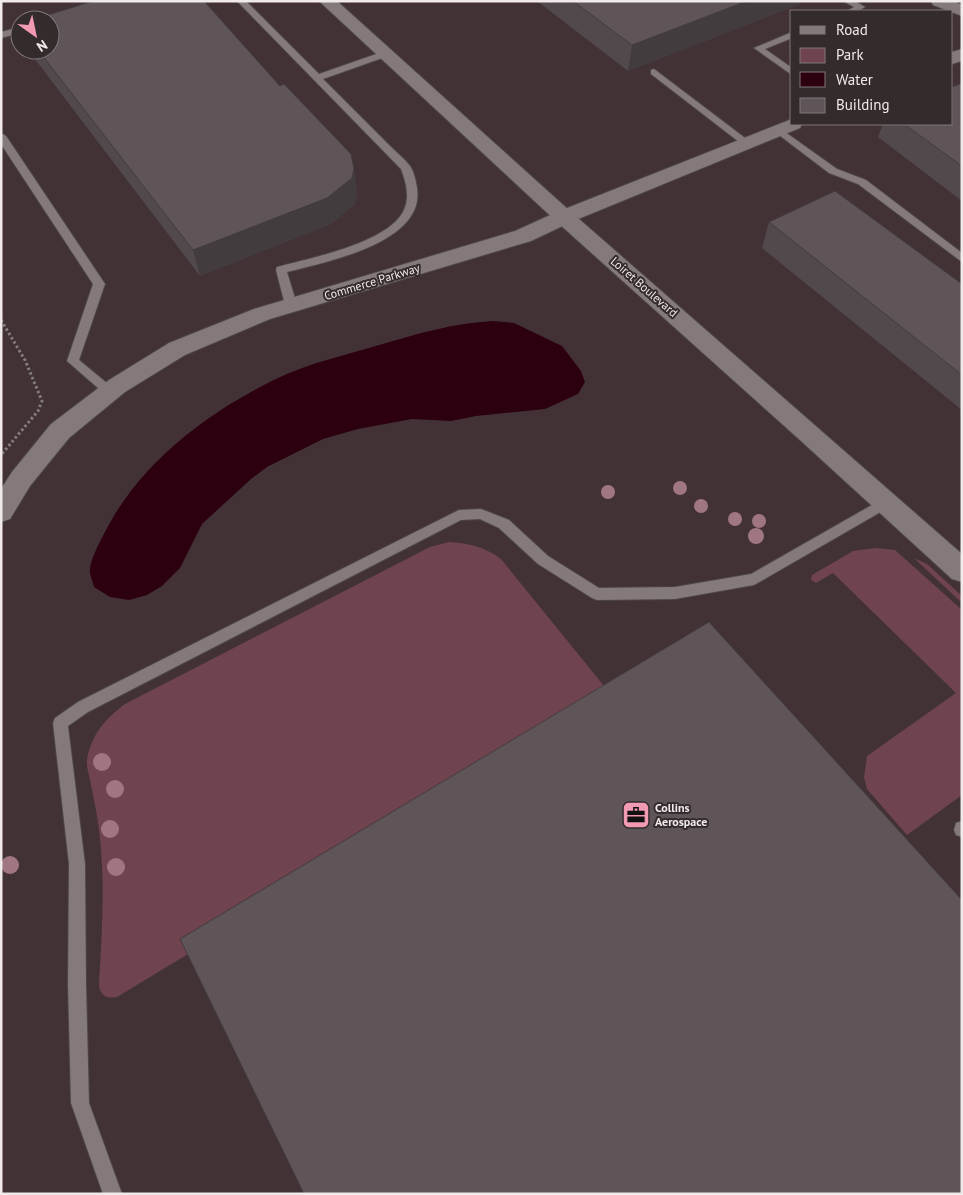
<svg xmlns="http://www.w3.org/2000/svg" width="963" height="1195" font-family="'PT Sans',sans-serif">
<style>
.built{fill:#423236;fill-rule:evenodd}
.green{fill:#6f444f}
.water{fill:#2c000f}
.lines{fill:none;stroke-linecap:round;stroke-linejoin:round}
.lane-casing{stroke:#4e4748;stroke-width:2}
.street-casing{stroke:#4e4748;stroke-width:2}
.secondary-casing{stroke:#4e4748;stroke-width:2}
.path{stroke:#847c7e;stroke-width:3;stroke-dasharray:2.5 2.5;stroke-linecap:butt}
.lane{fill:#847a7c;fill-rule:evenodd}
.street{fill:#847a7c;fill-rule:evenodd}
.secondary{fill:#847a7c;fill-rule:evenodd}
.tree{fill:#a07781}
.wall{fill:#52494c}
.shaded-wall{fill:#423c3e}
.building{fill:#5f5558;stroke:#423c3e}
.labels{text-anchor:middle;stroke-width:4;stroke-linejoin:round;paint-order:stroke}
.street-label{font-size:12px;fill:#f0eaeb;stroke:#342b2d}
.poi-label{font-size:12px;font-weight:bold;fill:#f0eaeb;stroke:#342b2d;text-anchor:start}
</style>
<rect width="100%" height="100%" fill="#342b2d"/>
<path class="built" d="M1 1H962V1194H1ZM792 11H952V124H792ZM20 20H50V50H20Z"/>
<g class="green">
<path d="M449 542C469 543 485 547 501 559L613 697 117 997C106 999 99 995 99 983 102 934 105 887 100 838 98 820 95 803 91 785 90 777 86 768 87 759 92 734 105 719 125 704L430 547Z"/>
<path d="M875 548 895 550 962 610V795L907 835 867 789 864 778 867 756 956 693 833 573 816 583 811 580 812 575 853 551Z"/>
<path d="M914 558 927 564 962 596V603Z"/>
</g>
<path class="water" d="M493 321 514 323 562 346 581 371 585 382 578 394 545 409 476 416 451 421 412 419 358 429 323 439 267 467 251 479 202 524 180 568 162 586 147 595 129 600 110 597 94 587C93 582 89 574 90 569 91 556 108 526 115 514 153 453 214 409 278 378 309 363 346 355 379 345 417 334 453 323 493 321Z"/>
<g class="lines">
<g class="lane-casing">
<g id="lane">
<path d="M237 1H246L319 74 382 52H388V56L323 79C343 99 363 119 383 139 391 148 402 156 410 166 414 172 416 181 417 188 426 243 325 262 287 272L297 305 291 309 285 305 276 270 277 267C310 258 389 243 404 210 410 197 406 182 401 169Z"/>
<path d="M843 1H855L865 7 858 11H847L854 7Z"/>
<path d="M20 27V33L1 38V32Z"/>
<path d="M792 32V38L765 49 792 68V75L754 48Z"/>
<path d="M654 69 749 141V145H743L651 74V70Z"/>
<path d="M778 127 837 169 866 180 962 253V262L858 184 829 173 775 132 773 130Z"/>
<path d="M1 133 6 136 105 284 79 360 114 389 116 392 114 395H106L67 361 93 284 1 144Z"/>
<path d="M886 497 891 498 892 502 891 506 754 585 675 599 597 600 592 598 538 564 499 528 480 519 461 520 88 712 68 726 85 864 86 984 89 1103 122 1194H103L71 1103 68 984 69 864 53 723 55 718 78 702 459 510 481 509 509 520 548 556 599 588 675 587 751 574Z"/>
<path d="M962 821V837L956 835 954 830 956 823Z"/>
</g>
</g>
<g class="street-casing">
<g id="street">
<path d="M962 49V61L952 64V52Z"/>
<path d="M792 119V124H802L800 128 571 222 531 241 270 319 185 355 125 392 69 438 30 486 10 519 1 522V489L12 472 51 424 109 380 169 343 254 309 515 231 557 212Z"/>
</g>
</g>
<g class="secondary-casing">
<g id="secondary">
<path d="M319 1H337L571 212 962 554V582L952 579 800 440 557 222Z"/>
<path d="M931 1H954L962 5V16L933 5Z"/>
</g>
</g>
<path class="path" d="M1 320 25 360 42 401 38 411 1 455"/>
<use href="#lane" class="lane"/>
<use href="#street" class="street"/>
<use href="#secondary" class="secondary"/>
</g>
<g class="tree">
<circle cx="680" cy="488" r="7"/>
<circle cx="608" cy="492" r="7"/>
<circle cx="701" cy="506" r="7"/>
<circle cx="735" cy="519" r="7"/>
<circle cx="759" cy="521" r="7"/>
<circle cx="756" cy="536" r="8"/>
<circle cx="102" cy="762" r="9"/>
<circle cx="115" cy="789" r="9"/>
<circle cx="110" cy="829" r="9"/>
<circle cx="10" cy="865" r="9"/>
<circle cx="116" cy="867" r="9"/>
</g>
<g class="wall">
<path d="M537 1H800V4L628 71Z"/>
<path d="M28 50H50L354 169 357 195 355 204 331 224 200 276Z"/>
<path d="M962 83V201L878 137 883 124H952Z"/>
<path d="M769 222 962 284V410L762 248Z"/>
</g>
<g class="shaded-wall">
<path d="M747 1H800V4L628 71 632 45Z"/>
<path d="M354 169 357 195 355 204 331 224 200 276 193 250Z"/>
</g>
<g class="building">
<path d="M93 1H204L280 86 284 84 351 154 354 169 352 178 327 198 193 250 38 50H50V20H32Z"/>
<path d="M573 1H747L632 45Z"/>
<path d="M962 83V166L904 124H952V87Z"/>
<path d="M835 191 962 284V375L769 222Z"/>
<path d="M709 622 962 900V1194H304L180 939Z"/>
</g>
<defs>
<g id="office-square" transform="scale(1.4375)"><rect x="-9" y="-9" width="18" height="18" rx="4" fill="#f19ab1" stroke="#342b2d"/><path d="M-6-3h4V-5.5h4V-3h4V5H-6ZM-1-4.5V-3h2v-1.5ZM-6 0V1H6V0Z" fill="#111"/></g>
</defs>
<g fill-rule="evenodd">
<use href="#office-square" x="636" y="815"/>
</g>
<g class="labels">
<g class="street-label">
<text transform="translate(372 282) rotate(-17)" y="4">Commerce Parkway</text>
<text transform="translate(644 287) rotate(41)" y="4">Loiret Boulevard</text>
</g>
<g class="poi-label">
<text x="655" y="812">Collins<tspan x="655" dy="14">Aerospace</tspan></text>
</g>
</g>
<rect width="963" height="1195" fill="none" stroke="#f0eaeb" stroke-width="5"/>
<rect x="790" y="10" width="162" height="115" fill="#342b2d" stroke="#7f7779"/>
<rect x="800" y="26" width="25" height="8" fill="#847a7c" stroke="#7f7779"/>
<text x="836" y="35" font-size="15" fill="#f0eaeb">Road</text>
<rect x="800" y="48" width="25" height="15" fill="#6f444f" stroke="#7f7779"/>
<text x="836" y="60" font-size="15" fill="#f0eaeb">Park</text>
<rect x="800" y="72" width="25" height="15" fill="#2c000f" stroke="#7f7779"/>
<text x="836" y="85" font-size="15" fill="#f0eaeb">Water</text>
<rect x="800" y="98" width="25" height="15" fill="#5f5558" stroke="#7f7779"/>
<text x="836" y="110" font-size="15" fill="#f0eaeb">Building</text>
<g transform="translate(35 35) rotate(147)"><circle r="24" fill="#342b2d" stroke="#7f7779"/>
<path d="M0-4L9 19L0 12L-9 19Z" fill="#f19ab1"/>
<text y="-8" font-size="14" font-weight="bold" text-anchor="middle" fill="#f0eaeb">N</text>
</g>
</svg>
